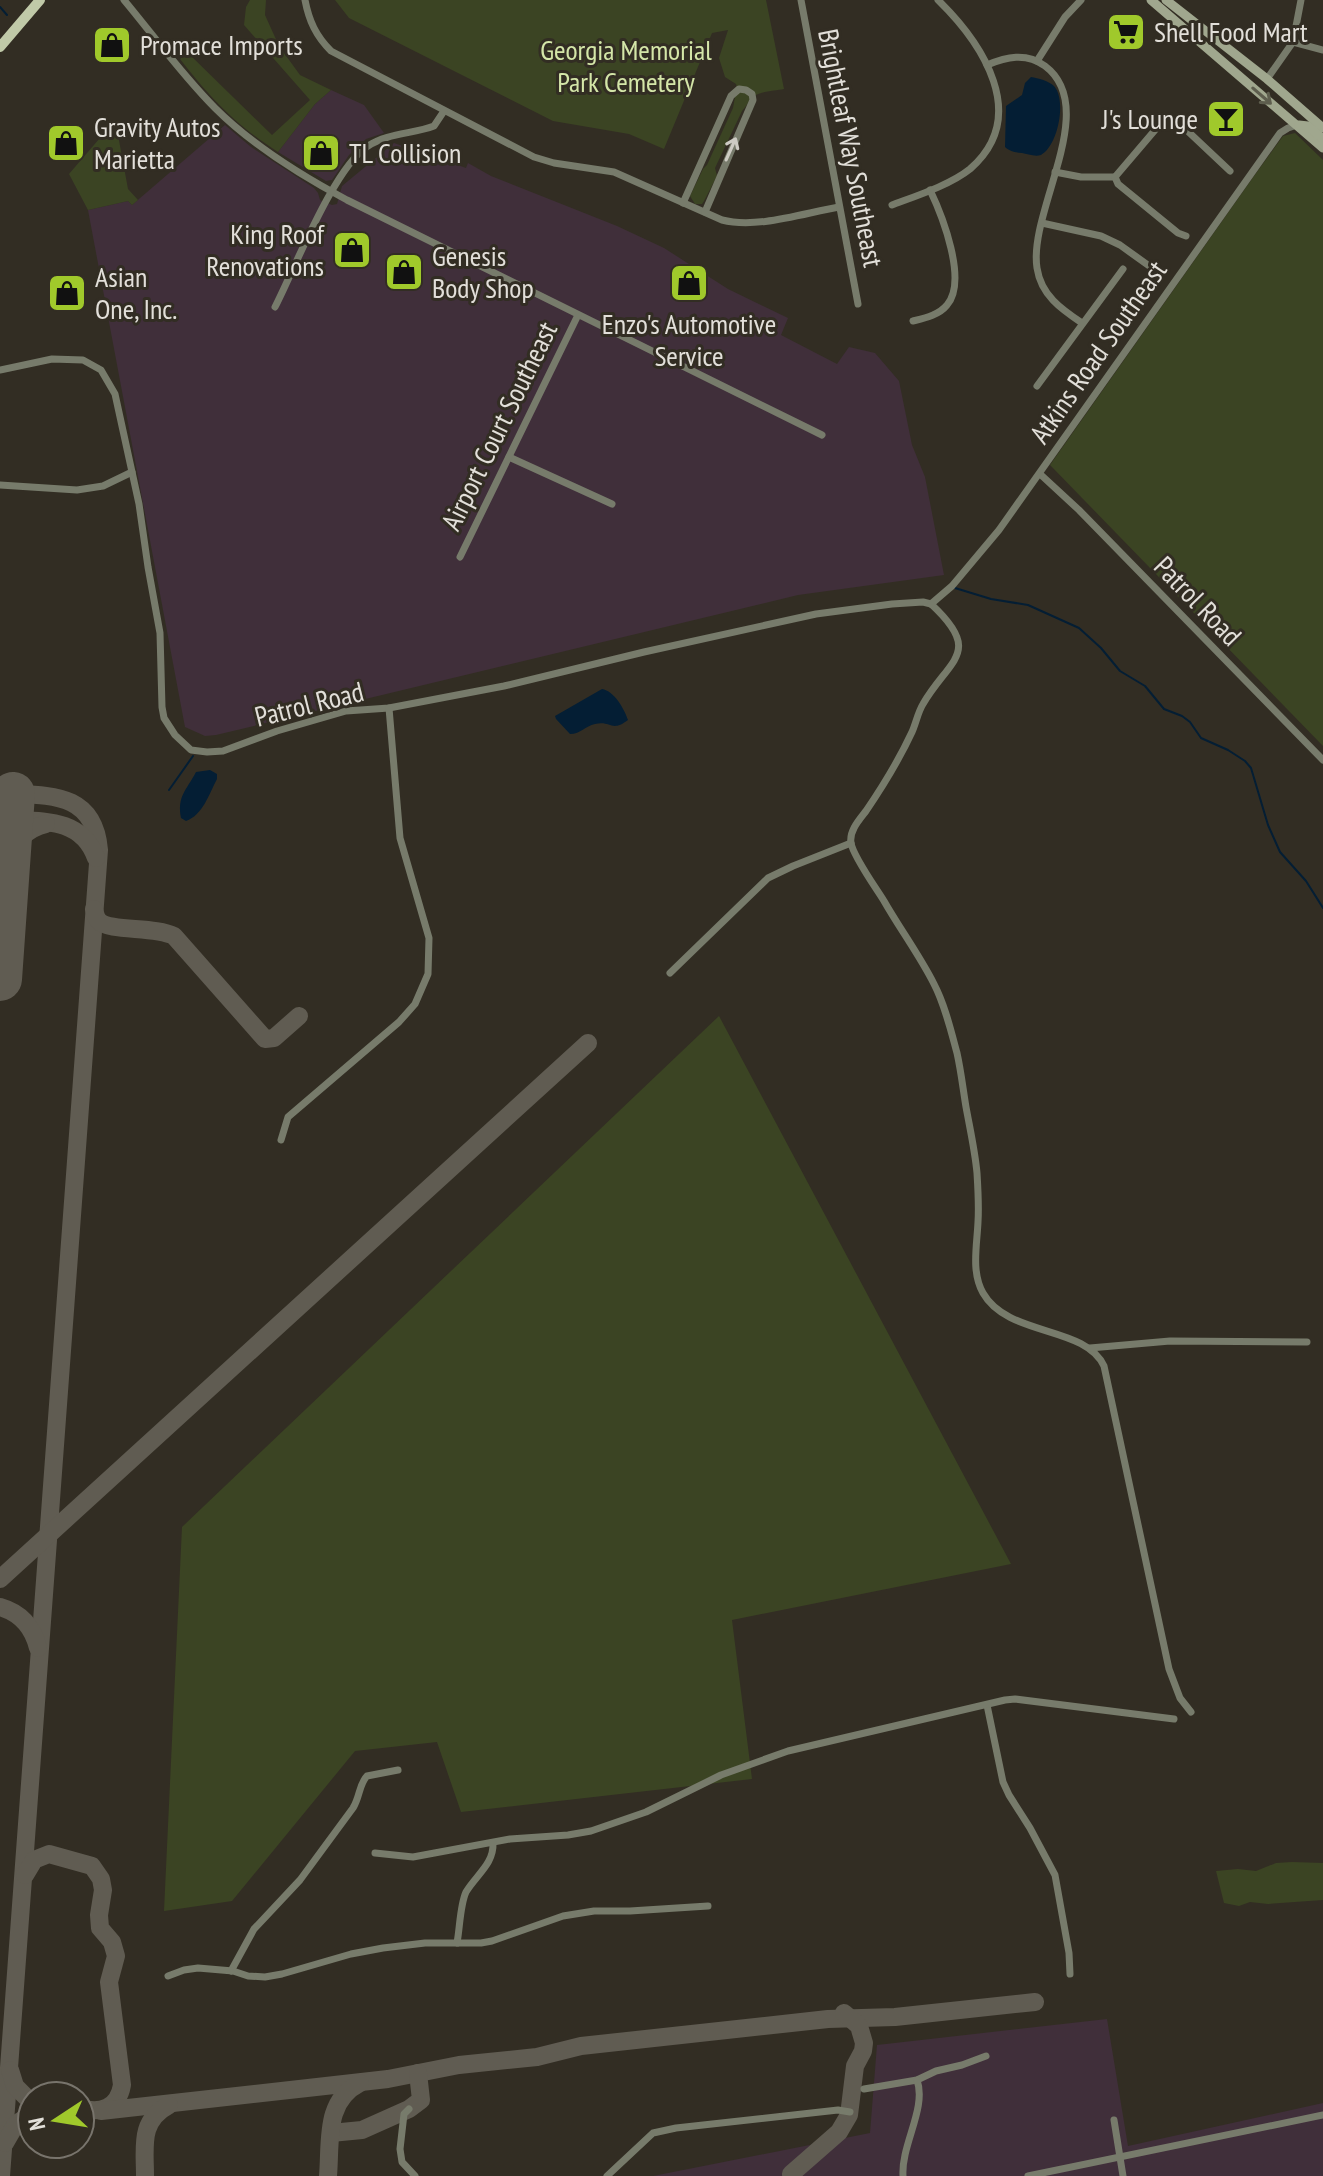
<svg xmlns="http://www.w3.org/2000/svg" width="1323" height="2176" font-family="'PT Sans Narrow',sans-serif">
<style>
.industrial{fill:#402f3a}
.green{fill:#3b4423}
.water{fill:#041e34}
.lines{fill:none;stroke-linecap:round;stroke-linejoin:round}
.stream{stroke:#041e34;stroke-width:2}
.taxiway{stroke:#605c52;stroke-width:18}
.runway{stroke:#605c52;stroke-width:44}
.street{stroke:#777b6b;stroke-width:7}
.secondary{stroke:#a0a78e;stroke-width:9}
.primary{stroke:#c0c9a8;stroke-width:10}
.oneway{stroke:#5e5e4e}
.oneway2{stroke:#cdcbc3}
.labels{text-anchor:middle;stroke-width:6;stroke-linejoin:round;paint-order:stroke}
.poi-label{font-size:28px;fill:#e2dfd9;stroke:#322d23;text-anchor:start}
.park-label{font-size:28px;fill:#d4e6a8;stroke:#322d23}
.street-label{font-size:28px;fill:#e2dfd9;stroke:#322d23}
</style>
<rect width="100%" height="100%" fill="#322d23"/>
<g class="industrial">
<path d="M331 90 364 105 384 133 366 139 349 155 332 180 326 181 278 152 315 104Z"/>
<path d="M225 125 251 147 314 188 318 193 320 200 332 205 337 204 342 186 394 143 466 168 468 163 491 176 617 226 664 248 728 289 788 318 781 335 837 364 849 347 875 353 899 381 912 445 925 477 944 575 798 595 216 735 205 736 185 727 88 210 128 201 132 205Z"/>
<path d="M1107 2019 1128 2146 1323 2103V2176H653L870 2133 877 2045Z"/>
</g>
<g class="green">
<path d="M250 0H266L265 15 279 46 300 75 331 90 315 104 278 152C236 125 211 99 180 59L187 52 272 135 310 100 244 25 246 7Z"/>
<path d="M335 0H766L784 89C774 91 756 91 750 100 747 104 745 108 742 111L715 168 717 176 704 201 702 204H695L690 196 703 169 707 165 733 108 735 97 738 92 736 84 725 77 719 58 728 30 712 33 664 149 629 134 553 121 349 18Z"/>
<path d="M106 131 118 135 128 189 138 200 132 205 128 201 88 210 69 174Z"/>
<path d="M1295 133 1323 160V746L1050 465 1254 176 1283 136Z"/>
<path d="M719 1016 1011 1564 732 1620 752 1779 461 1812 437 1742 355 1751 232 1901 164 1911 182 1527Z"/>
<path d="M1292 1862 1323 1863V1900L1268 1904 1250 1902 1239 1906 1224 1903 1216 1871 1238 1869 1256 1871 1276 1863Z"/>
</g>
<g class="water">
<path d="M1031 77C1038 78 1049 81 1054 86 1067 100 1058 146 1041 155 1035 157 1027 154 1022 153 1014 152 1011 152 1005 147L1006 106 1022 95 1025 83Z"/>
<path d="M602 689C614 691 624 708 628 720 611 733 611 720 595 724 585 726 581 734 570 734L556 719 555 716Z"/>
<path d="M210 770 217 774V779C209 794 203 815 186 821L181 818C177 796 186 791 196 772Z"/>
</g>
<g class="lines">
<g class="stream">
<path d="M0 7 7 15"/>
<path d="M955 588 991 599 1028 605 1079 628 1101 648 1120 671 1145 686 1164 709 1182 716 1190 722 1201 738 1228 750 1245 761 1251 768 1268 825 1280 852 1306 881 1323 908"/>
<path d="M169 790 193 756"/>
</g>
<g class="taxiway">
<path d="M0 793C47 796 94 790 99 850L1 2176"/>
<path d="M0 819C37 822 81 815 96 858"/>
<path d="M8 862C15 842 25 829 46 824"/>
<path d="M94 909C95 914 96 918 99 921 109 932 155 926 174 936L265 1039 274 1038 299 1016"/>
<path d="M0 1579 588 1043"/>
<path d="M0 1607C21 1613 33 1627 38 1648"/>
<path d="M25 1875 34 1860 49 1854 92 1866 101 1879 103 1890 99 1915 100 1928 112 1942 116 1956 109 1982 122 2085C118 2108 101 2114 80 2108"/>
<path d="M10 2070 15 2086 32 2103"/>
<path d="M101 2111 388 2079 459 2065 537 2057 581 2046 828 2019 895 2017 1035 2002"/>
<path d="M331 2133 362 2130 409 2109 421 2100 418 2073"/>
<path d="M5 2143 16 2124 32 2114"/>
<path d="M791 2174 839 2132 849 2115 855 2066 863 2051 864 2043 859 2026 844 2013"/>
<path d="M145 2176C145 2146 139 2121 169 2105"/>
<path d="M328 2176C331 2141 324 2101 360 2083"/>
</g>
<path class="runway" d="M0 979 13 794"/>
<g class="street">
<path d="M124 0C154 36 182 75 215 108 253 146 300 175 347 200L822 435"/>
<path d="M305 0C309 21 316 36 331 51L534 157 554 163 614 172 722 220C757 229 804 213 839 207"/>
<path d="M801 0 858 304"/>
<path d="M1293 42 1323 50"/>
<path d="M1037 61 1065 17 1081 0"/>
<path d="M987 65C1006 57 1026 52 1045 66 1101 108 1028 211 1037 268 1041 295 1061 309 1082 323"/>
<path d="M1267 79 1293 42 1301 0"/>
<path d="M1055 172 1081 177H1115L1118 184 1178 233 1186 236"/>
<path d="M1115 177 1161 123 1168 120 1178 122 1230 171"/>
<path d="M683 203 731 96 739 89 746 90 752 94 753 100 705 212"/>
<path d="M892 205C916 196 950 185 970 169 1031 116 982 43 938 0"/>
<path d="M1042 223 1101 236 1120 245 1152 268"/>
<path d="M275 307C295 268 334 167 368 146 388 133 413 134 434 126L444 111"/>
<path d="M913 321C925 318 939 315 947 305 968 281 942 215 930 190"/>
<path d="M0 370 52 359 83 360 101 370 115 394 139 504 148 567 160 633 162 707 164 718 175 735 191 750 207 752 223 751 277 731 346 711 389 708 504 686 644 652 816 614 892 604 923 602 931 604"/>
<path d="M1037 386 1123 269"/>
<path d="M509 457 612 504"/>
<path d="M1040 474 1079 510 1323 760"/>
<path d="M0 485 77 490 103 486 132 472"/>
<path d="M460 557 578 315"/>
<path d="M931 604C984 653 949 659 923 704 918 712 916 723 912 732 899 760 883 786 866 811 859 820 849 831 851 843 853 856 876 888 884 901 900 929 920 956 934 984 945 1005 951 1031 957 1053 961 1071 963 1089 966 1107 970 1129 975 1151 977 1173 978 1189 979 1206 978 1222 977 1245 971 1272 983 1293 1008 1337 1085 1325 1104 1366L1169 1669 1180 1698 1191 1712"/>
<path d="M931 604 952 586 999 530 1280 133 1288 128 1297 125"/>
<path d="M670 973 768 878 793 866 851 843"/>
<path d="M281 1140 288 1117 399 1022 415 1004 428 974 429 938 400 838 389 708"/>
<path d="M1090 1348 1170 1341 1307 1342"/>
<path d="M987 1705 1003 1782 1009 1795 1030 1828 1055 1875 1069 1953 1070 1974"/>
<path d="M375 1853 413 1857 510 1839 568 1835 591 1831 646 1812 721 1775 788 1751 1005 1700 1015 1699 1174 1719"/>
<path d="M457 1943C460 1927 460 1905 466 1892 476 1875 494 1864 493 1843"/>
<path d="M231 1971 254 1929 300 1880 353 1808C360 1797 359 1784 367 1776L398 1770"/>
<path d="M168 1976 184 1970 198 1968 233 1971 248 1976 265 1977 282 1974 351 1954 383 1948 425 1943H481L492 1941 563 1916 594 1911H630L708 1906"/>
<path d="M864 2089 917 2080 936 2071 962 2065 986 2056"/>
<path d="M409 2109 404 2114 400 2149 402 2162 415 2176"/>
<path d="M1114 2120 1123 2176"/>
<path d="M607 2176 653 2133 676 2128 838 2110 850 2112"/>
<path d="M903 2176C901 2145 927 2108 917 2080"/>
<path d="M1028 2176 1323 2115"/>
</g>
<g class="secondary">
<path d="M1151 0 1323 148"/>
<path d="M1166 0 1267 79 1323 128"/>
<path d="M1299 125 1308 126 1323 139"/>
</g>
<path class="primary" d="M0 47 40 0"/>
</g>
<defs><path id="oneway-shaft" d="M-6 0H5M1.5-3L5.5 0L1.5 3" fill="none" stroke-width="1.6" stroke-linecap="round" stroke-linejoin="round" transform="scale(2)"/></defs>
<use class="oneway" href="#oneway-shaft" transform="translate(1262 96) rotate(41)"/>
<use class="oneway2" href="#oneway-shaft" transform="translate(731 149) rotate(-66)"/>
<defs>
<g id="supermarket-square" transform="scale(2)"><rect x="-9" y="-9" width="18" height="18" rx="4" fill="#a0c92b" stroke="#322d23"/><path d="M-6-5.5h2.5l.6 2H6L4.5 2H-2.5L-4.4-4H-6ZM-1.5 3.2a1.3 1.3 0 1 0 .1 0ZM3 3.2a1.3 1.3 0 1 0 .1 0Z" fill="#111"/></g>
<g id="shop-square" transform="scale(2)"><rect x="-9" y="-9" width="18" height="18" rx="4" fill="#a0c92b" stroke="#322d23"/><path d="M-5-2.5h2.3a2.7 3.5 0 0 1 5.4 0H5L5.5 6h-11ZM-1.5-2.5h3a1.5 2.3 0 0 0-3 0Z" fill="#111"/></g>
<g id="bar-square" transform="scale(2)"><rect x="-9" y="-9" width="18" height="18" rx="4" fill="#a0c92b" stroke="#322d23"/><path d="M-6-5H6L.8 .8V4.5H3.5V6h-7V4.5H-.8V.8Z" fill="#111"/></g>
</defs>
<g fill-rule="evenodd">
<use href="#supermarket-square" x="1126" y="32"/>
<use href="#shop-square" x="112" y="45"/>
<use href="#bar-square" x="1226" y="119"/>
<use href="#shop-square" x="66" y="143"/>
<use href="#shop-square" x="321" y="153"/>
<use href="#shop-square" x="352" y="250"/>
<use href="#shop-square" x="404" y="272"/>
<use href="#shop-square" x="689" y="283"/>
<use href="#shop-square" x="67" y="293"/>
</g>
<g class="labels">
<g class="poi-label">
<text x="1154" y="42">Shell Food Mart</text>
<text x="140" y="55">Promace Imports</text>
<text x="1198" y="129" text-anchor="end">J's Lounge</text>
<text x="94" y="137">Gravity Autos<tspan x="94" dy="32">Marietta</tspan></text>
<text x="349" y="163">TL Collision</text>
<text x="324" y="244" text-anchor="end">King Roof<tspan x="324" dy="32">Renovations</tspan></text>
<text x="432" y="266">Genesis<tspan x="432" dy="32">Body Shop</tspan></text>
<text x="95" y="287">Asian<tspan x="95" dy="32">One, Inc.</tspan></text>
<text x="689" y="334" text-anchor="middle">Enzo's Automotive<tspan x="689" dy="32">Service</tspan></text>
</g>
<g class="park-label">
<text x="626" y="60">Georgia Memorial<tspan x="626" dy="32">Park Cemetery</tspan></text>
</g>
<g class="street-label">
<text transform="translate(851 148) rotate(79)" y="10">Brightleaf Way Southeast</text>
<text transform="translate(1098 352) rotate(-55)" y="10">Atkins Road Southeast</text>
<text transform="translate(499 426) rotate(-64)" y="10">Airport Court Southeast</text>
<text transform="translate(1198 601) rotate(46)" y="10">Patrol Road</text>
<text transform="translate(309 704) rotate(-14)" y="10">Patrol Road</text>
</g>
</g>
<g transform="translate(56 2120) rotate(258)"><circle r="38" fill="#322d23" stroke="#78746c" stroke-width="2"/>
<path d="M0-6L14 30L0 20L-14 30Z" fill="#a0c92b"/>
<text y="-12" font-size="22" font-weight="bold" text-anchor="middle" fill="#e2dfd9">N</text>
</g>
</svg>
